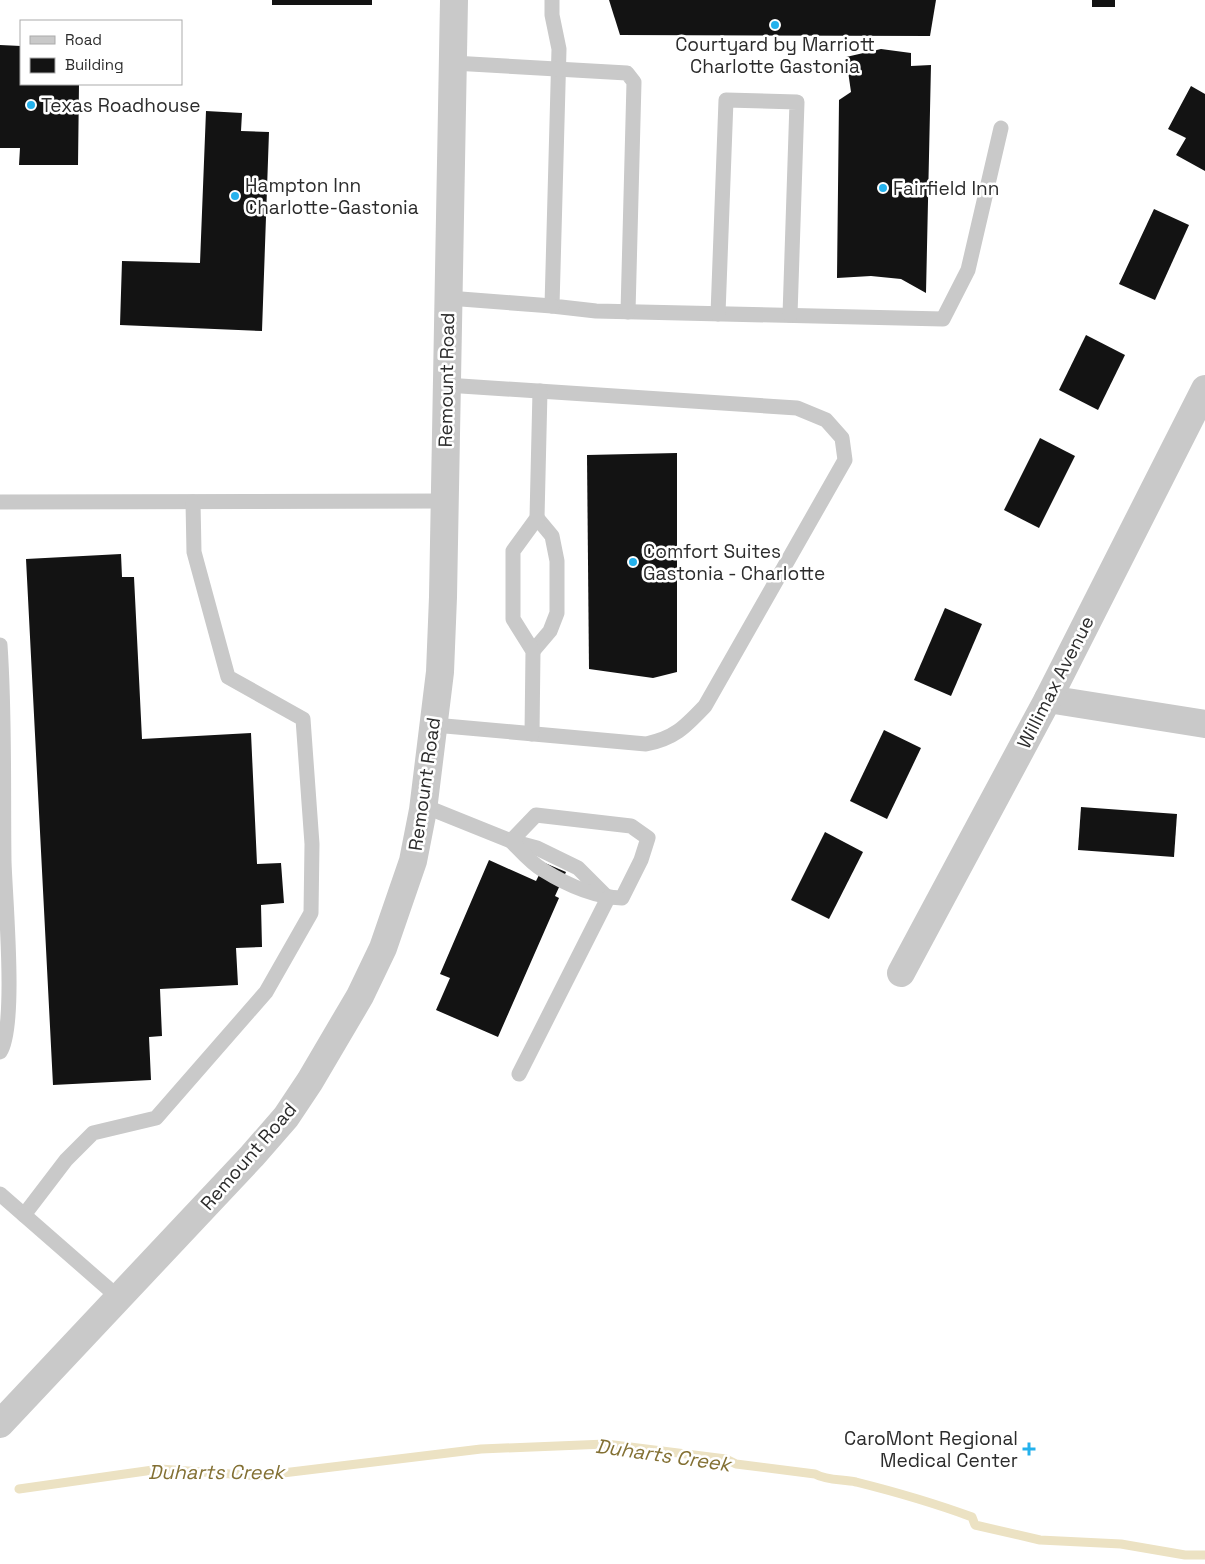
<svg xmlns="http://www.w3.org/2000/svg" width="1205" height="1564" font-family="'Space Grotesk',sans-serif">
<style>
.lines{fill:none;stroke-linecap:round;stroke-linejoin:round}
.stream{stroke:#ece2c3;stroke-width:9}
.building{fill:#131313}
.lane{stroke:#c9c9c9;stroke-width:15}
.street{stroke:#c9c9c9;stroke-width:28}
.poi-dot{fill:#24b1ec;stroke:#fff;stroke-width:2}
.labels{text-anchor:middle;stroke-width:5;stroke-linejoin:round;paint-order:stroke}
.poi-label{font-size:19px;fill:#2c2c2c;stroke:#fff;text-anchor:start}
.street-label{font-size:19px;fill:#2c2c2c;stroke:#fff}
.water-label{font-size:20px;font-style:italic;fill:#837033;stroke:#fff}
</style>
<rect width="100%" height="100%" fill="#fff"/>
<g class="lines">
<path class="stream" d="M19 1489 160 1469 258 1476 481 1449 606 1444 726 1459 736 1464 815 1474C828 1481 842 1479 856 1482 896 1492 934 1503 972 1517L975 1525 1040 1540 1121 1544 1185 1555H1205"/>
</g>
<g class="building">
<rect x="272" y="0" width="100" height="5"/>
<path d="M609 0H936L930 36 620 35Z"/>
<rect x="1092" y="0" width="23" height="7"/>
<path d="M0 45 21 46V84H79L78 165H19L20 148H0Z"/>
<path d="M881 49 911 53V66L931 65 926 293 901 279 871 276 837 278 839 100 851 92 846 57Z"/>
<path d="M1191 86 1205 94V171L1176 155 1186 138 1168 129Z"/>
<path d="M206 111 242 113 241 131 269 132 262 331 120 325 122 261 200 263Z"/>
<path d="M1154 209 1189 225 1155 300 1119 284Z"/>
<path d="M1086 335 1125 355 1098 410 1059 390Z"/>
<path d="M1040 438 1075 456 1039 528 1004 510Z"/>
<path d="M677 453V672L653 678 589 669 587 455Z"/>
<path d="M121 554 122 577H134L142 739 251 733 257 864 281 863 284 903 261 905 262 947 236 948 238 985 160 989 162 1036 149 1037 151 1080 53 1085 26 559Z"/>
<path d="M945 608 982 624 951 696 914 680Z"/>
<path d="M884 730 921 748 887 819 850 801Z"/>
<path d="M1081 807 1177 814 1174 857 1078 850Z"/>
<path d="M825 832 863 852 829 919 791 900Z"/>
<path d="M489 860 536 881 545 863 566 872 555 896 559 898 498 1037 436 1010 450 978 440 974Z"/>
</g>
<g class="lines">
<g class="lane">
<path d="M552 0V15L559 49 552 306 596 311 943 319 968 270 1001 128"/>
<path d="M453 63 627 73 634 82 628 312"/>
<path d="M448 298 552 306"/>
<path d="M718 314 726 100 797 102 790 315"/>
<path d="M0 502 444 501"/>
<path d="M0 645C5 717 3 789 4 861 5 898 17 1027 0 1052"/>
<path d="M533 651 550 631 557 613V561L552 536 537 518"/>
<path d="M434 725 646 744C675 738 685 727 705 706L845 460 842 438 826 420 797 408 446 385"/>
<path d="M532 734 533 651 513 619V551L537 518 540 391"/>
<path d="M424 806 511 841 537 848 578 868 606 896"/>
<path d="M536 815 631 826 648 838 641 860 622 898C594 897 567 885 543 870 531 863 521 851 511 841Z"/>
<path d="M519 1074 608 898"/>
<path d="M0 1194 119 1298"/>
<path d="M24 1215 66 1160 93 1133 156 1118 266 992 311 913 312 844 303 719 228 677 194 552 193 502"/>
</g>
<g class="street">
<path d="M1048 699 1205 724"/>
<path d="M901 973 1048 699 1205 389"/>
<path d="M0 1424 252 1156 286 1117 310 1081 360 996 383 948 413 861 423 810 440 672 443 597 454 0"/>
</g>
</g>
<g class="poi-dot">
<circle cx="775" cy="25" r="5"/>
<circle cx="31" cy="105" r="5"/>
<circle cx="883" cy="188" r="5"/>
<circle cx="235" cy="196" r="5"/>
<circle cx="633" cy="562" r="5"/>
<path d="M1026.5 1441.5h5v5h5v5h-5v5h-5v-5h-5v-5h5z"/>
</g>
<g class="labels">
<g class="poi-label">
<text x="775" y="51" text-anchor="middle">Courtyard by Marriott<tspan x="775" dy="22">Charlotte Gastonia</tspan></text>
<text x="41" y="112">Texas Roadhouse</text>
<text x="245" y="192">Hampton Inn<tspan x="245" dy="22">Charlotte-Gastonia</tspan></text>
<text x="893" y="195">Fairfield Inn</text>
<text x="643" y="558">Comfort Suites<tspan x="643" dy="22">Gastonia - Charlotte</tspan></text>
<text x="1018" y="1445" text-anchor="end">CaroMont Regional<tspan x="1018" dy="22">Medical Center</tspan></text>
</g>
<g class="street-label">
<text transform="translate(446 380) rotate(-89)" y="7">Remount Road</text>
<text transform="translate(1055 682) rotate(-63)" y="7">Willimax Avenue</text>
<text transform="translate(424 784) rotate(-82)" y="7">Remount Road</text>
<text transform="translate(248 1156) rotate(-49)" y="7">Remount Road</text>
</g>
<g class="water-label">
<text transform="translate(663 1455) rotate(8)" y="7">Duharts Creek</text>
<text x="216" y="1479">Duharts Creek</text>
</g>
</g>
<rect x="20" y="20" width="162" height="65" fill="#ffffff" stroke="#ababab"/>
<rect x="30" y="36" width="25" height="8" fill="#c9c9c9" stroke="#ababab"/>
<text x="65" y="45" font-size="15" fill="#2c2c2c">Road</text>
<rect x="30" y="58" width="25" height="15" fill="#131313" stroke="#ababab"/>
<text x="65" y="70" font-size="15" fill="#2c2c2c">Building</text>
</svg>
